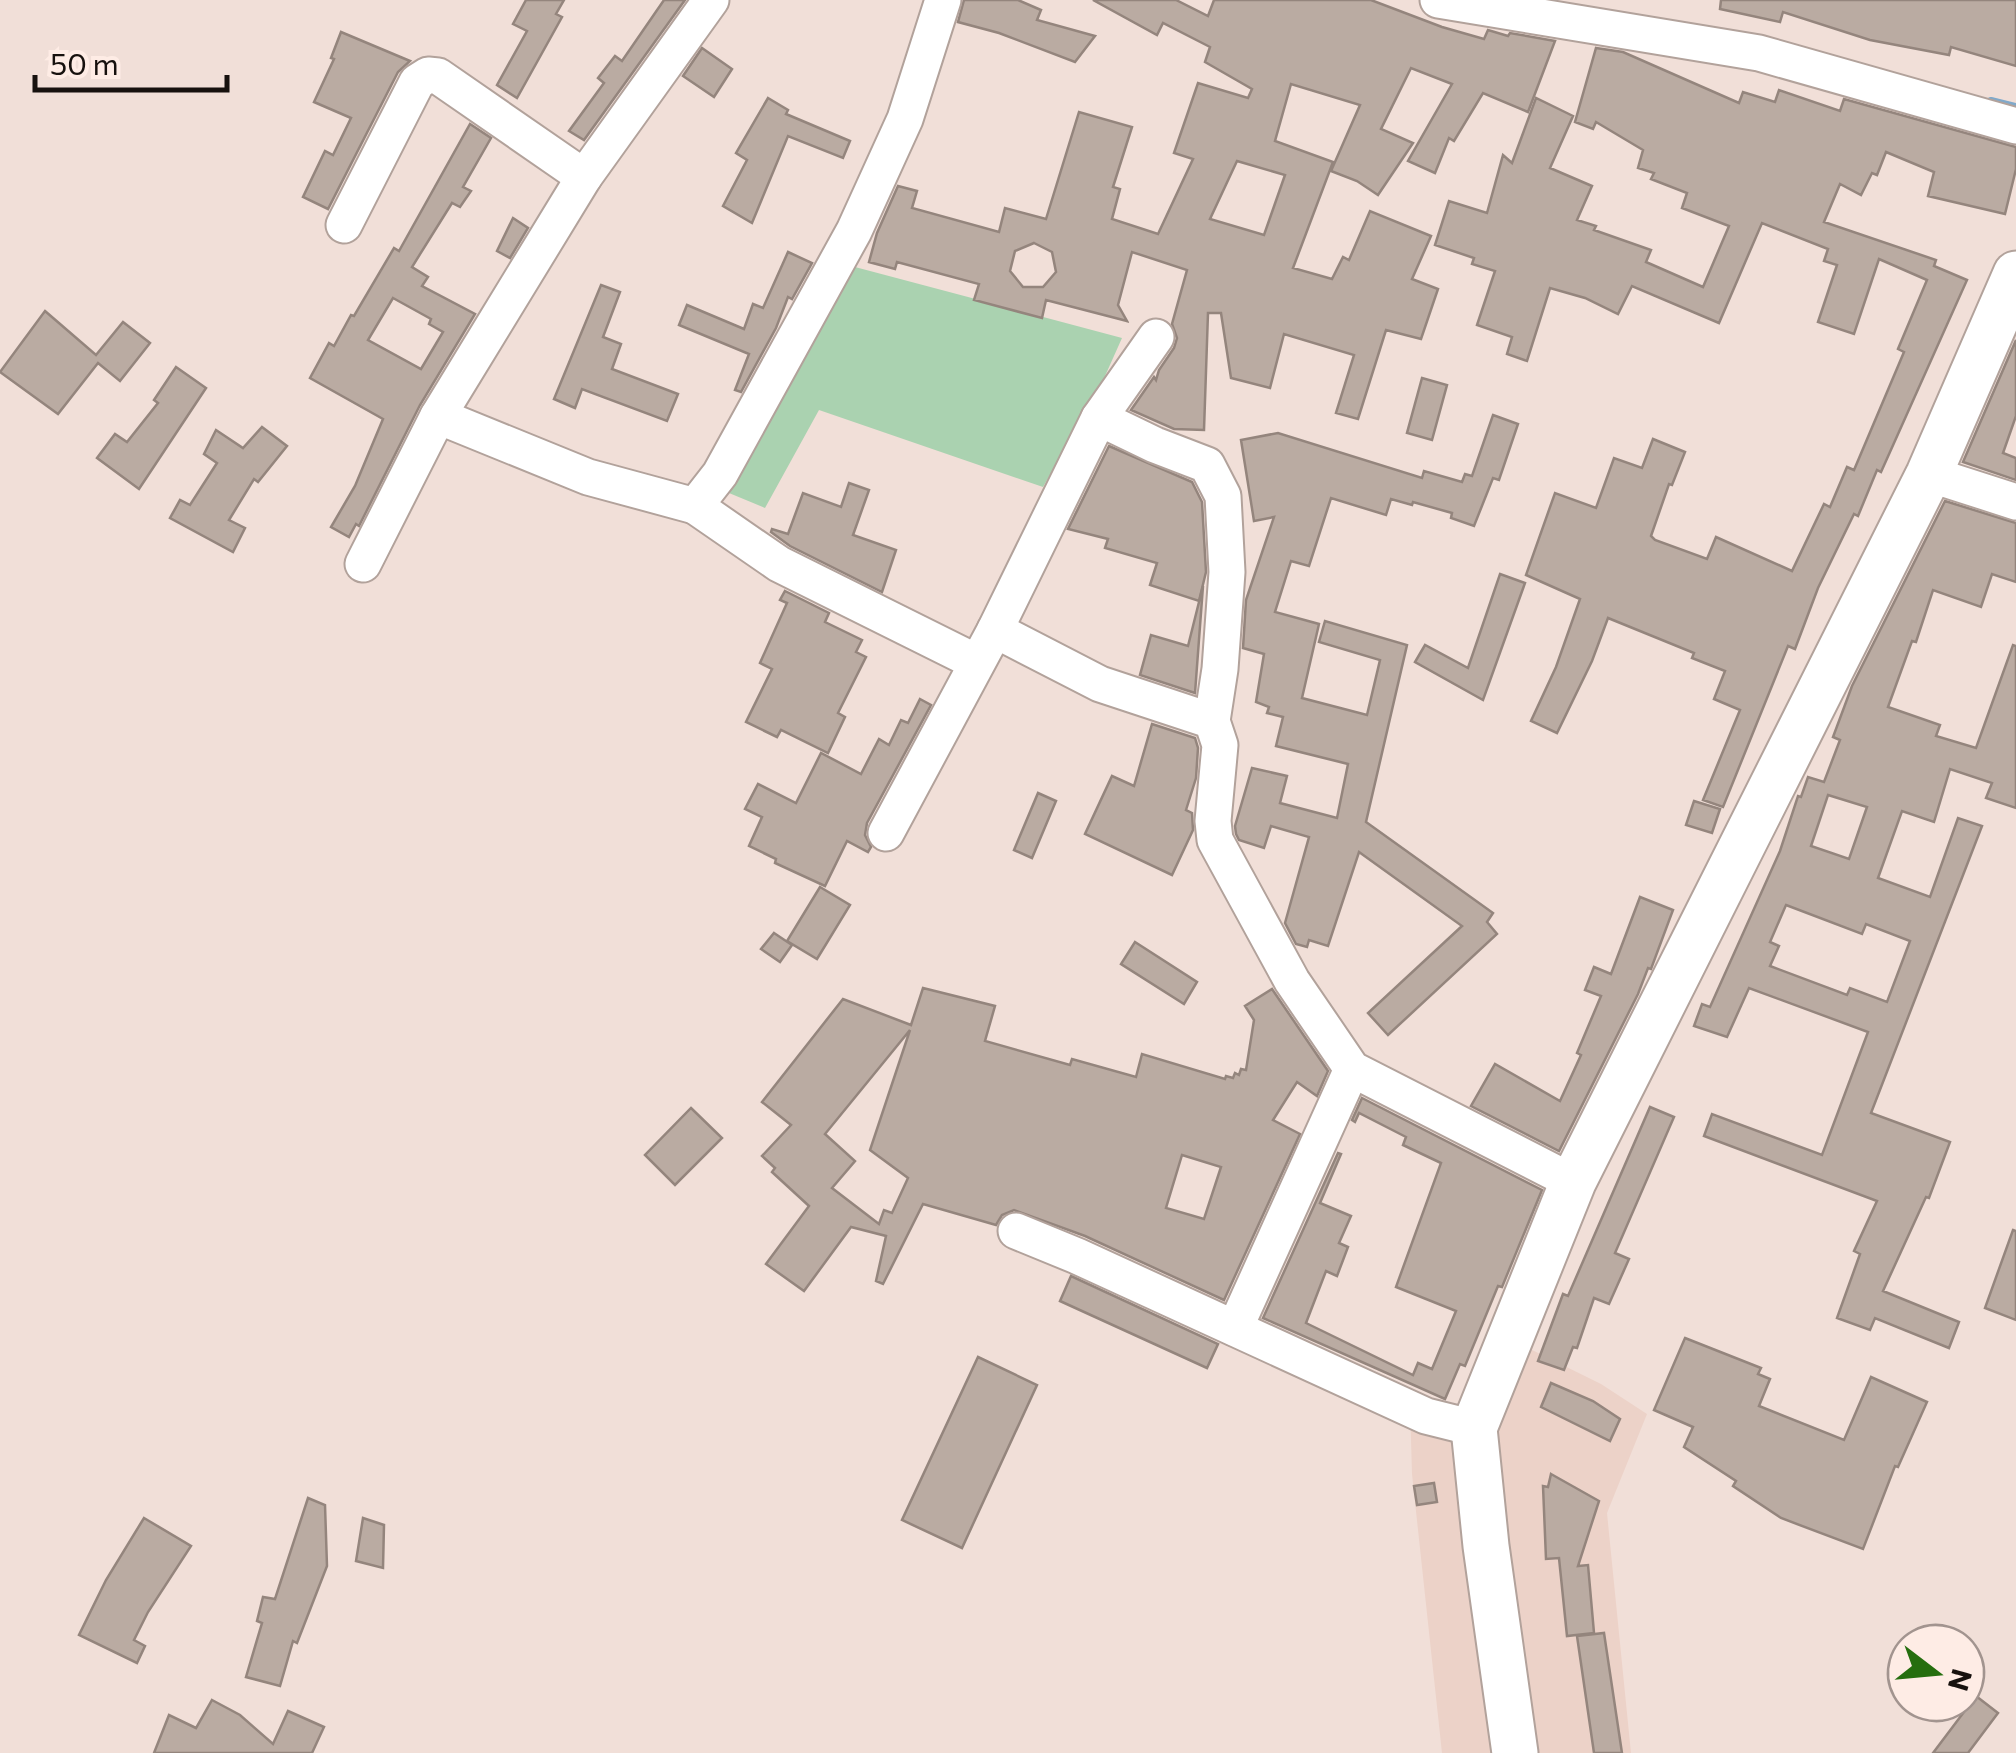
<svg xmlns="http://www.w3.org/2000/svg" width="2016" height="1753" font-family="Commissioner,sans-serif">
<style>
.built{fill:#ecd2c8}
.green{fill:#aad2b0}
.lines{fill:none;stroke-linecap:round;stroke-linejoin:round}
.stream{stroke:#80a9ca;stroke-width:8}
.building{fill:#baaba2;stroke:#94857d;stroke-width:2.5;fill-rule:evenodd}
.minor-casing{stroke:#b2a29b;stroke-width:39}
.major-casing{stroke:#b2a29b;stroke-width:49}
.minor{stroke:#fff;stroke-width:35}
.major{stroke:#fff;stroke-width:45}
</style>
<rect width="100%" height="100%" fill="#f1dfd8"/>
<path class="built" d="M1520 1344 1601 1384 1647 1414 1607 1513 1631 1753H1442L1412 1474 1410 1404 1476 1406Z"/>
<path class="green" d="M855 267 1122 338 1101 385 1043 487 819 410 765 508 729 493Z"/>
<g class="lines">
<path class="stream" d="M1991 101 2016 107"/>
</g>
<g class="building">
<path d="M526 0H564L556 14 562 17 517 98 497 85 527 31 513 24Z"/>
<path d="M664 0H685L584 140 569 131 604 83 598 78 615 56 622 61Z"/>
<path d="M964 0H1018L1041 10 1037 20 1095 36 1075 62 999 33 958 22Z"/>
<path d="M1093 0H1176L1208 16 1214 0H1371L1442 27 1484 39 1488 30 1508 36 1510 33 1555 41 1528 112 1483 93 1454 141 1449 138 1435 173 1408 161 1452 84 1411 68 1381 129 1413 143 1378 195 1357 181 1331 171 1360 105 1291 84 1275 141 1333 162 1293 268 1332 279 1343 257 1349 260 1370 211 1431 236 1412 279 1438 289 1421 339 1386 330 1358 419 1336 413 1354 355 1284 334 1270 388 1231 378 1221 313H1208L1204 430 1174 429 1131 410 1154 377 1156 380 1159 370 1174 348 1177 338 1172 324 1187 270 1132 252 1118 305 1127 321 1046 300 1042 318 974 300 979 284 897 262 895 269 869 262 877 233 898 186 917 191 912 208 999 232 1005 208 1046 219 1079 112 1132 127 1113 187 1120 189 1112 219 1158 234 1193 159 1174 153 1198 83 1248 98 1252 89 1205 62 1210 47 1163 23 1157 35ZM1237 161 1285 175 1264 235 1210 219ZM1034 243 1052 252 1056 272 1043 287H1023L1010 271 1015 251Z"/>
<path d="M1721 0H2016V66L1951 47 1949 55 1870 40 1783 12 1780 22 1720 9Z"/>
<path d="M341 32 410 61 398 72 328 209 303 197 325 151 333 155 351 118 314 102 334 59 331 58Z"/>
<path d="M702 48 732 69 714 97 683 76Z"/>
<path d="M1596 48 1623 52 1739 103 1743 92 1775 102 1779 90 1840 111 1844 99 2016 147V169L2005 214 1928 196 1934 172 1886 152 1877 175 1872 173 1861 195 1840 184 1824 222 1936 260 1934 266 1967 280 1881 472 1877 470 1858 516 1854 514 1818 588 1795 649 1788 646 1723 807 1703 800 1740 710 1714 699 1725 671 1692 658 1694 653 1608 618 1592 661 1557 733 1531 721 1556 667 1580 599 1526 575 1555 493 1596 508 1614 458 1642 468 1653 439 1685 452 1672 485 1669 484 1651 536 1655 540 1707 559 1716 537 1792 571 1824 504 1830 507 1847 467 1854 470 1904 352 1898 349 1927 280 1879 259 1854 334 1818 322 1837 265 1824 261 1828 249 1762 223 1719 323 1632 286 1618 314 1585 298 1550 288 1527 361 1507 354 1512 337 1477 325 1495 271 1472 264 1474 258 1435 245 1449 201 1487 213 1503 155 1512 163 1536 98 1573 116 1550 168 1592 186 1577 220 1596 226 1594 230 1651 250 1646 262 1703 287 1729 226 1682 208 1687 193 1651 179 1654 173 1638 168 1643 150 1596 122 1593 129 1575 122Z"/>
<path d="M768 98 788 110 786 114 850 141 843 158 788 136 752 223 723 206 747 160 736 153Z"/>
<path d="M470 124 491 138 463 187 471 191 460 207 452 203 412 267 428 277 422 286 475 314 420 405 359 526 356 524 349 537 331 527 355 486 383 419 310 378 329 343 334 346 351 315 354 316 394 248 399 251ZM393 298 431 319 429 324 443 332 421 369 368 340Z"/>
<path d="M513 218 528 228 510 258 497 251Z"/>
<path d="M788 252 812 263 792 299 788 297 776 328 741 392 735 390 749 354 679 325 687 305 744 329 753 304 763 308Z"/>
<path d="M601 285 620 292 603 337 621 344 612 369 678 394 667 421 582 389 575 408 554 399Z"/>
<path d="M45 311 96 355 123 322 150 343 120 381 98 363 58 414 0 372Z"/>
<path d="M2016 340V416L2003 453 2016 458V480L1963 462Z"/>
<path d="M176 367 206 388 139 489 97 458 115 434 127 442 158 403 154 400Z"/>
<path d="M1422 378 1447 385 1432 440 1407 433Z"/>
<path d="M1493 415 1518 424 1499 480 1493 478 1474 526 1451 518 1452 513 1413 502 1412 505 1391 499 1386 515 1331 498 1309 566 1291 561 1275 612 1319 624 1302 698 1367 715 1380 660 1319 642 1325 621 1407 645 1366 822 1493 913 1487 922 1497 934 1388 1035 1368 1013 1462 926 1359 852 1328 946 1309 940 1307 947 1296 944 1285 923 1309 837 1271 826 1264 848 1239 840 1236 834 1235 826 1252 768 1287 776 1280 803 1337 818 1348 764 1276 746 1283 717 1267 713 1269 707 1256 702 1264 654 1243 648 1246 600 1274 517 1254 521 1241 440 1278 433 1422 478 1424 471 1462 482 1465 474 1472 476Z"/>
<path d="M262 427 287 446 258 482 254 479 229 520 245 528 233 552 170 518 180 500 190 505 217 463 204 454 216 430 243 448Z"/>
<path d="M1109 446 1192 482 1202 502 1206 572 1199 601 1150 585 1157 563 1105 548 1108 539 1068 529Z"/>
<path d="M849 483 869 490 853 535 896 550 882 592 790 546 771 532 772 529 788 534 803 493 841 507Z"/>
<path d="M1945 501 2016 523V582L1992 574 1981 607 1933 590 1916 642 1912 641 1888 707 1940 725 1936 736 1976 748 2013 645 2016 646V808L1986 798 1992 783 1950 769 1934 822 1902 811 1878 878 1930 897 1958 818 1982 826 1871 1113 1950 1142 1929 1198 1926 1197 1883 1291 1959 1322 1949 1348 1875 1318 1870 1330 1837 1318 1860 1254 1854 1251 1877 1201 1704 1136 1712 1114 1822 1155 1868 1032 1749 988 1727 1037 1694 1026 1702 1004 1710 1007 1780 851 1798 796 1801 797 1808 777 1824 782 1840 740 1833 737 1852 686ZM1828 795 1867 807 1849 859 1811 846ZM1786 905 1862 934 1866 924 1910 941 1887 1002 1850 988 1847 995 1770 966 1779 946 1770 942Z"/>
<path d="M1500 574 1525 583 1483 700 1415 662 1425 645 1468 668Z"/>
<path d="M1203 586 1195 693 1140 675 1151 635 1188 646Z"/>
<path d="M785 591 829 613 825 622 862 640 856 652 866 657 838 713 845 717 828 753 781 730 777 737 746 722 772 669 760 663 787 603 780 600Z"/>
<path d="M920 699 931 705 867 823 865 835 871 847 868 852 847 841 825 886 775 863 776 859 749 846 762 817 745 809 758 784 796 803 821 753 861 774 879 739 889 745 901 720 908 723Z"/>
<path d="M1152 724 1195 738 1198 748 1196 778 1186 810 1192 813 1193 830 1172 875 1085 834 1112 776 1134 786Z"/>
<path d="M1038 793 1056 801 1032 858 1014 850Z"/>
<path d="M1694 801 1720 809 1712 833 1686 825Z"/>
<path d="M820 887 850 905 817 959 787 941Z"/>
<path d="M1640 897 1673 910 1651 969 1648 968 1638 994 1559 1151 1471 1106 1495 1064 1560 1101 1581 1055 1577 1053 1601 996 1585 990 1594 967 1611 974Z"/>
<path d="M774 933 792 945 780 962 761 949Z"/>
<path d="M1135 942 1197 982 1184 1004 1121 964Z"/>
<path d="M923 988 995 1006 985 1041 1070 1065 1072 1059 1136 1077 1142 1054 1225 1079 1226 1076 1233 1078 1235 1073 1239 1075 1241 1069 1246 1070 1254 1020 1245 1006 1272 989 1328 1071 1317 1096 1297 1082 1273 1120 1300 1134 1224 1300 1085 1236 1014 1210 1002 1215 996 1225 923 1204 883 1284 876 1281 886 1236 851 1227 804 1291 766 1264 809 1206 772 1172 775 1168 762 1156 791 1125 762 1102 843 999 911 1025ZM910 1030 870 1150 908 1178 892 1213 884 1210 879 1224 832 1188 855 1161 825 1134ZM1182 1155 1221 1167 1204 1219 1166 1208Z"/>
<path d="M1362 1098 1542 1190 1502 1287 1498 1286 1465 1366 1460 1364 1445 1399 1263 1318 1338 1153 1341 1154 1320 1203 1351 1216 1339 1243 1348 1247 1337 1276 1326 1271 1306 1323 1413 1375 1418 1363 1432 1369 1456 1311 1396 1287 1441 1163 1403 1145 1406 1137 1359 1113 1355 1122 1352 1120Z"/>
<path d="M1650 1107 1674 1117 1615 1253 1629 1259 1609 1304 1594 1298 1577 1348 1573 1347 1564 1370 1538 1361 1563 1294 1568 1296Z"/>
<path d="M691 1108 722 1138 675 1185 645 1155Z"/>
<path d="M2013 1230 2016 1231V1320L1985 1308Z"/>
<path d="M1071 1276 1218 1344 1207 1368 1060 1301Z"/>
<path d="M1685 1338 1761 1368 1758 1374 1770 1379 1759 1406 1844 1440 1871 1377 1927 1402 1898 1467 1895 1466 1863 1549 1781 1518 1733 1486 1736 1481 1684 1447 1693 1427 1654 1410Z"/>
<path d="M978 1357 1037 1385 962 1548 902 1520Z"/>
<path d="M1551 1383 1593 1401 1620 1419 1610 1441 1541 1407Z"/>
<path d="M1551 1474 1599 1501 1578 1566 1588 1565 1594 1633 1567 1636 1559 1558 1546 1559 1543 1486 1548 1487Z"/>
<path d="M1434 1483 1437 1502 1417 1505 1414 1486Z"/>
<path d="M308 1498 325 1505 327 1566 297 1643 293 1641 280 1686 246 1677 262 1623 257 1621 263 1597 275 1599Z"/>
<path d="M144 1518 191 1546 148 1612 134 1640 145 1646 137 1663 79 1635 106 1580Z"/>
<path d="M363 1518 384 1525 383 1568 356 1561Z"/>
<path d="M1604 1633 1622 1753H1594L1577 1636Z"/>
<path d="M1976 1696 1998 1713 1968 1753H1933Z"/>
<path d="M212 1700 240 1715 273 1744 288 1711 324 1727 312 1753H154L169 1715 196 1728Z"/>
</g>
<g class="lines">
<g class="minor-casing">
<g id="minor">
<path d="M1438 0 1759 53 2016 126"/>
<path d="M344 225 417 82 428 75 438 76 584 177"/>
<path d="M438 416 588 477 695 506 720 474 854 231 905 119 943 0"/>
<path d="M1099 418 1155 445 1207 465 1223 496 1227 572 1220 669 1212 721"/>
<path d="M1929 474 2016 502"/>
<path d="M695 506 779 564 976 662"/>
<path d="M363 564 438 416 584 177 711 0"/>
<path d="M995 630 1100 684 1212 721 1220 745 1213 821 1215 840 1292 981 1352 1069 1573 1182"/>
<path d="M886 833 995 630 1099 418 1156 337"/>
<path d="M1016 1231 1077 1256 1426 1416 1474 1428"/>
<path d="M1235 1328 1352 1069"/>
</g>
</g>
<g class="major-casing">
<path id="major" d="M1515 1753 1486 1546 1474 1428 1573 1182 1929 474 2016 274"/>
</g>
<use href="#minor" class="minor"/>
<use href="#major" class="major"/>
</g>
<g transform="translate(1936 1673) rotate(106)"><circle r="48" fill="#feece5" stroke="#a2948f" stroke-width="2.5"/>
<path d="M0-8L18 38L0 25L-18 38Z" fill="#256e0e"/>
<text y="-15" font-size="28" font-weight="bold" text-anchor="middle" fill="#17110e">N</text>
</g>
<path d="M35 75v15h192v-15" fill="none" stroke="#17110e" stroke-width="5"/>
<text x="50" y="75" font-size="30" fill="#17110e" stroke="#feece5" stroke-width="8" paint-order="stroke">50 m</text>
</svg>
